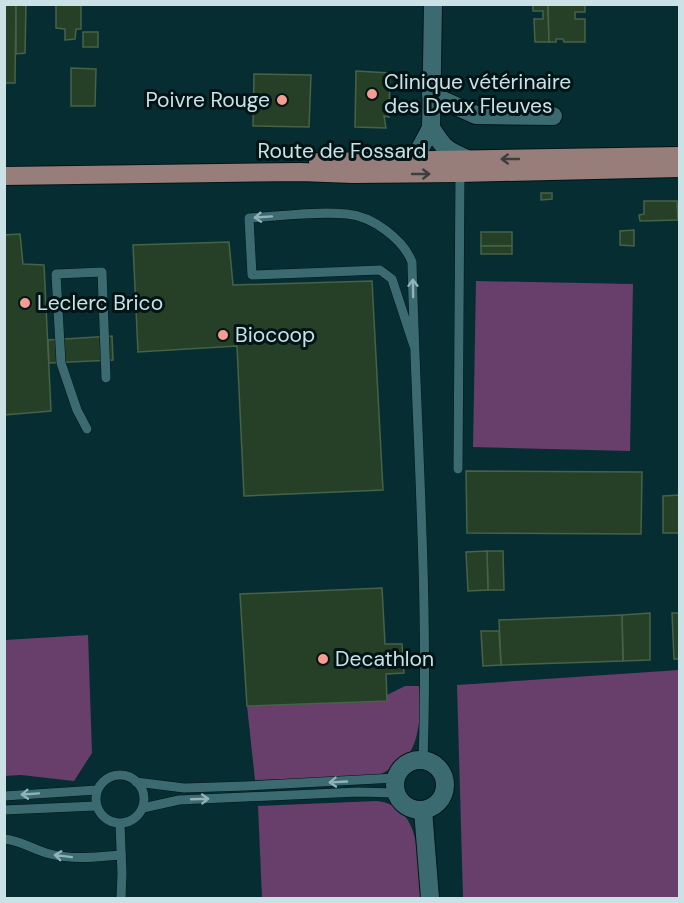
<svg xmlns="http://www.w3.org/2000/svg" width="684" height="903" font-family="'DM Sans',sans-serif">
<style>
.green{fill:#683e6a}
.building{fill:#264028;stroke:#466247;stroke-width:1.5}
.lines{fill:none;stroke-linecap:round;stroke-linejoin:round}
.lane-casing{stroke:#001518;stroke-width:10}
.street-casing{stroke:#001518;stroke-width:20}
.primary-casing{stroke:#001518;stroke-width:20}
.lane{stroke:#3b6b71;stroke-width:9}
.street{stroke:#3b6b71;stroke-width:18}
.primary{stroke:#987e7b;stroke-width:18}
.oneway{stroke:#3e3e3e}
.oneway2{stroke:#91b2b7}
.poi-dot{fill:#f59c93;stroke:#021416;stroke-width:2}
.labels{text-anchor:middle;stroke-width:6;stroke-linejoin:round;paint-order:stroke}
.poi-label{font-size:21px;fill:#cae2e6;stroke:#021416;text-anchor:start}
.street-label{font-size:21px;fill:#cae2e6;stroke:#021416}
</style>
<rect width="100%" height="100%" fill="#062e32"/>
<g class="green">
<path d="M476 281 633 284 630 451 473 447Z"/>
<path d="M88 635 92 753 74 781 21 775 5 776V640Z"/>
<path d="M679 670V898H463L457 685Z"/>
<path d="M405 686H419C422 703 420 741 408 755 401 764 386 771 376 777L255 780 247 706 386 701 387 695Z"/>
<path d="M376 801C423 805 418 863 421 898H262L258 806Z"/>
</g>
<g class="building">
<path d="M4 4H16L15 83H4Z"/>
<path d="M16 4H26L25 53 16 54Z"/>
<path d="M56 4H81V29H76L75 39 65 40V29L56 28Z"/>
<path d="M533 4H548L549 42H535L534 19H543V11H533Z"/>
<path d="M548 4H585V12H575V19H585V42H564L563 39H556V42H549Z"/>
<rect x="83" y="32" width="15" height="15"/>
<path d="M71 68 96 69 95 106H71Z"/>
<path d="M356 71 390 73 389 117 384 116 386 128 355 127Z"/>
<path d="M254 74 311 75 309 127 253 126Z"/>
<path d="M541 193H552V199L541 200Z"/>
<path d="M644 201H677L678 220 640 221 639 215 644 214Z"/>
<path d="M634 230V246L620 245V231Z"/>
<rect x="481" y="232" width="31" height="14"/>
<path d="M20 234 23 264 44 265 51 411 4 415V235Z"/>
<path d="M229 242 233 285 372 281 383 490 244 496 237 346 138 352 133 245Z"/>
<rect x="481" y="246" width="31" height="8"/>
<path d="M112 336 113 360 49 363 48 340Z"/>
<path d="M466 471 642 472 641 534 467 533Z"/>
<path d="M680 495V533H663V496Z"/>
<path d="M487 551H503L504 590H488Z"/>
<path d="M487 551 488 590 468 591 466 552Z"/>
<path d="M382 588 385 644H402L404 673 386 674 387 701 247 706 240 594Z"/>
<path d="M650 613V660L623 661 622 615Z"/>
<path d="M672 613H680V659H674Z"/>
<path d="M622 615 623 661 501 665 499 620Z"/>
<path d="M481 631H499L501 665 483 666Z"/>
</g>
<g class="lines">
<g class="lane-casing">
<g id="lane">
<path d="M414 346 392 279 380 270 252 275 249 218C281 216 315 211 347 214 372 216 403 239 412 262 416 428 429 594 423 760"/>
<path d="M87 429 77 410 61 363 56 274 102 272 106 378"/>
<path d="M458 469 460 173"/>
<circle cx="120" cy="799" r="24"/>
<path d="M136 782 184 788 246 786 396 778"/>
<path d="M4 796 97 790"/>
<path d="M143 808 179 800 358 792 396 793"/>
<path d="M4 810 96 806"/>
<path d="M120 824 122 874 121 898"/>
<path d="M4 839C20 840 34 850 50 854 73 860 98 857 121 855"/>
</g>
</g>
<g class="street-casing">
<g id="street">
<path d="M431 95 476 115 553 116"/>
<path d="M431 128C444 148 444 149 467 159"/>
<path d="M414 160 431 128 433 4"/>
<circle cx="420" cy="785" r="25"/>
<path d="M423 810 430 898"/>
</g>
</g>
<g class="primary-casing">
<g id="primary">
<path d="M318 162 680 156"/>
<path d="M4 176 300 172 353 174 460 173 680 168"/>
</g>
</g>
<use href="#lane" class="lane"/>
<use href="#street" class="street"/>
<use href="#primary" class="primary"/>
</g>
<defs><path id="oneway-shaft" d="M-6 0H5M1.5-3L5.5 0L1.5 3" fill="none" stroke-width="1.6" stroke-linecap="round" stroke-linejoin="round" transform="scale(1.5)"/></defs>
<g class="oneway">
<use href="#oneway-shaft" transform="translate(510 159) rotate(180)"/>
<use href="#oneway-shaft" transform="translate(421 174)"/>
</g>
<g class="oneway2">
<use href="#oneway-shaft" transform="translate(263 217) rotate(176)"/>
<use href="#oneway-shaft" transform="translate(413 288) rotate(-91)"/>
<use href="#oneway-shaft" transform="translate(338 782) rotate(177)"/>
<use href="#oneway-shaft" transform="translate(30 794) rotate(176)"/>
<use href="#oneway-shaft" transform="translate(200 799) rotate(-2)"/>
<use href="#oneway-shaft" transform="translate(63 856) rotate(-173)"/>
</g>
<g class="poi-dot">
<circle cx="372" cy="94" r="6"/>
<circle cx="282" cy="100" r="6"/>
<circle cx="25" cy="303" r="6"/>
<circle cx="223" cy="335" r="6"/>
<circle cx="323" cy="659" r="6"/>
</g>
<g class="labels">
<g class="poi-label">
<text x="384" y="89">Clinique vétérinaire<tspan x="384" dy="24">des Deux Fleuves</tspan></text>
<text x="270" y="107" text-anchor="end">Poivre Rouge</text>
<text x="37" y="310">Leclerc Brico</text>
<text x="235" y="342">Biocoop</text>
<text x="335" y="666">Decathlon</text>
</g>
<g class="street-label">
<text x="342" y="158">Route de Fossard</text>
</g>
</g>
<rect width="684" height="903" fill="none" stroke="#cae2e6" stroke-width="12"/>
</svg>
